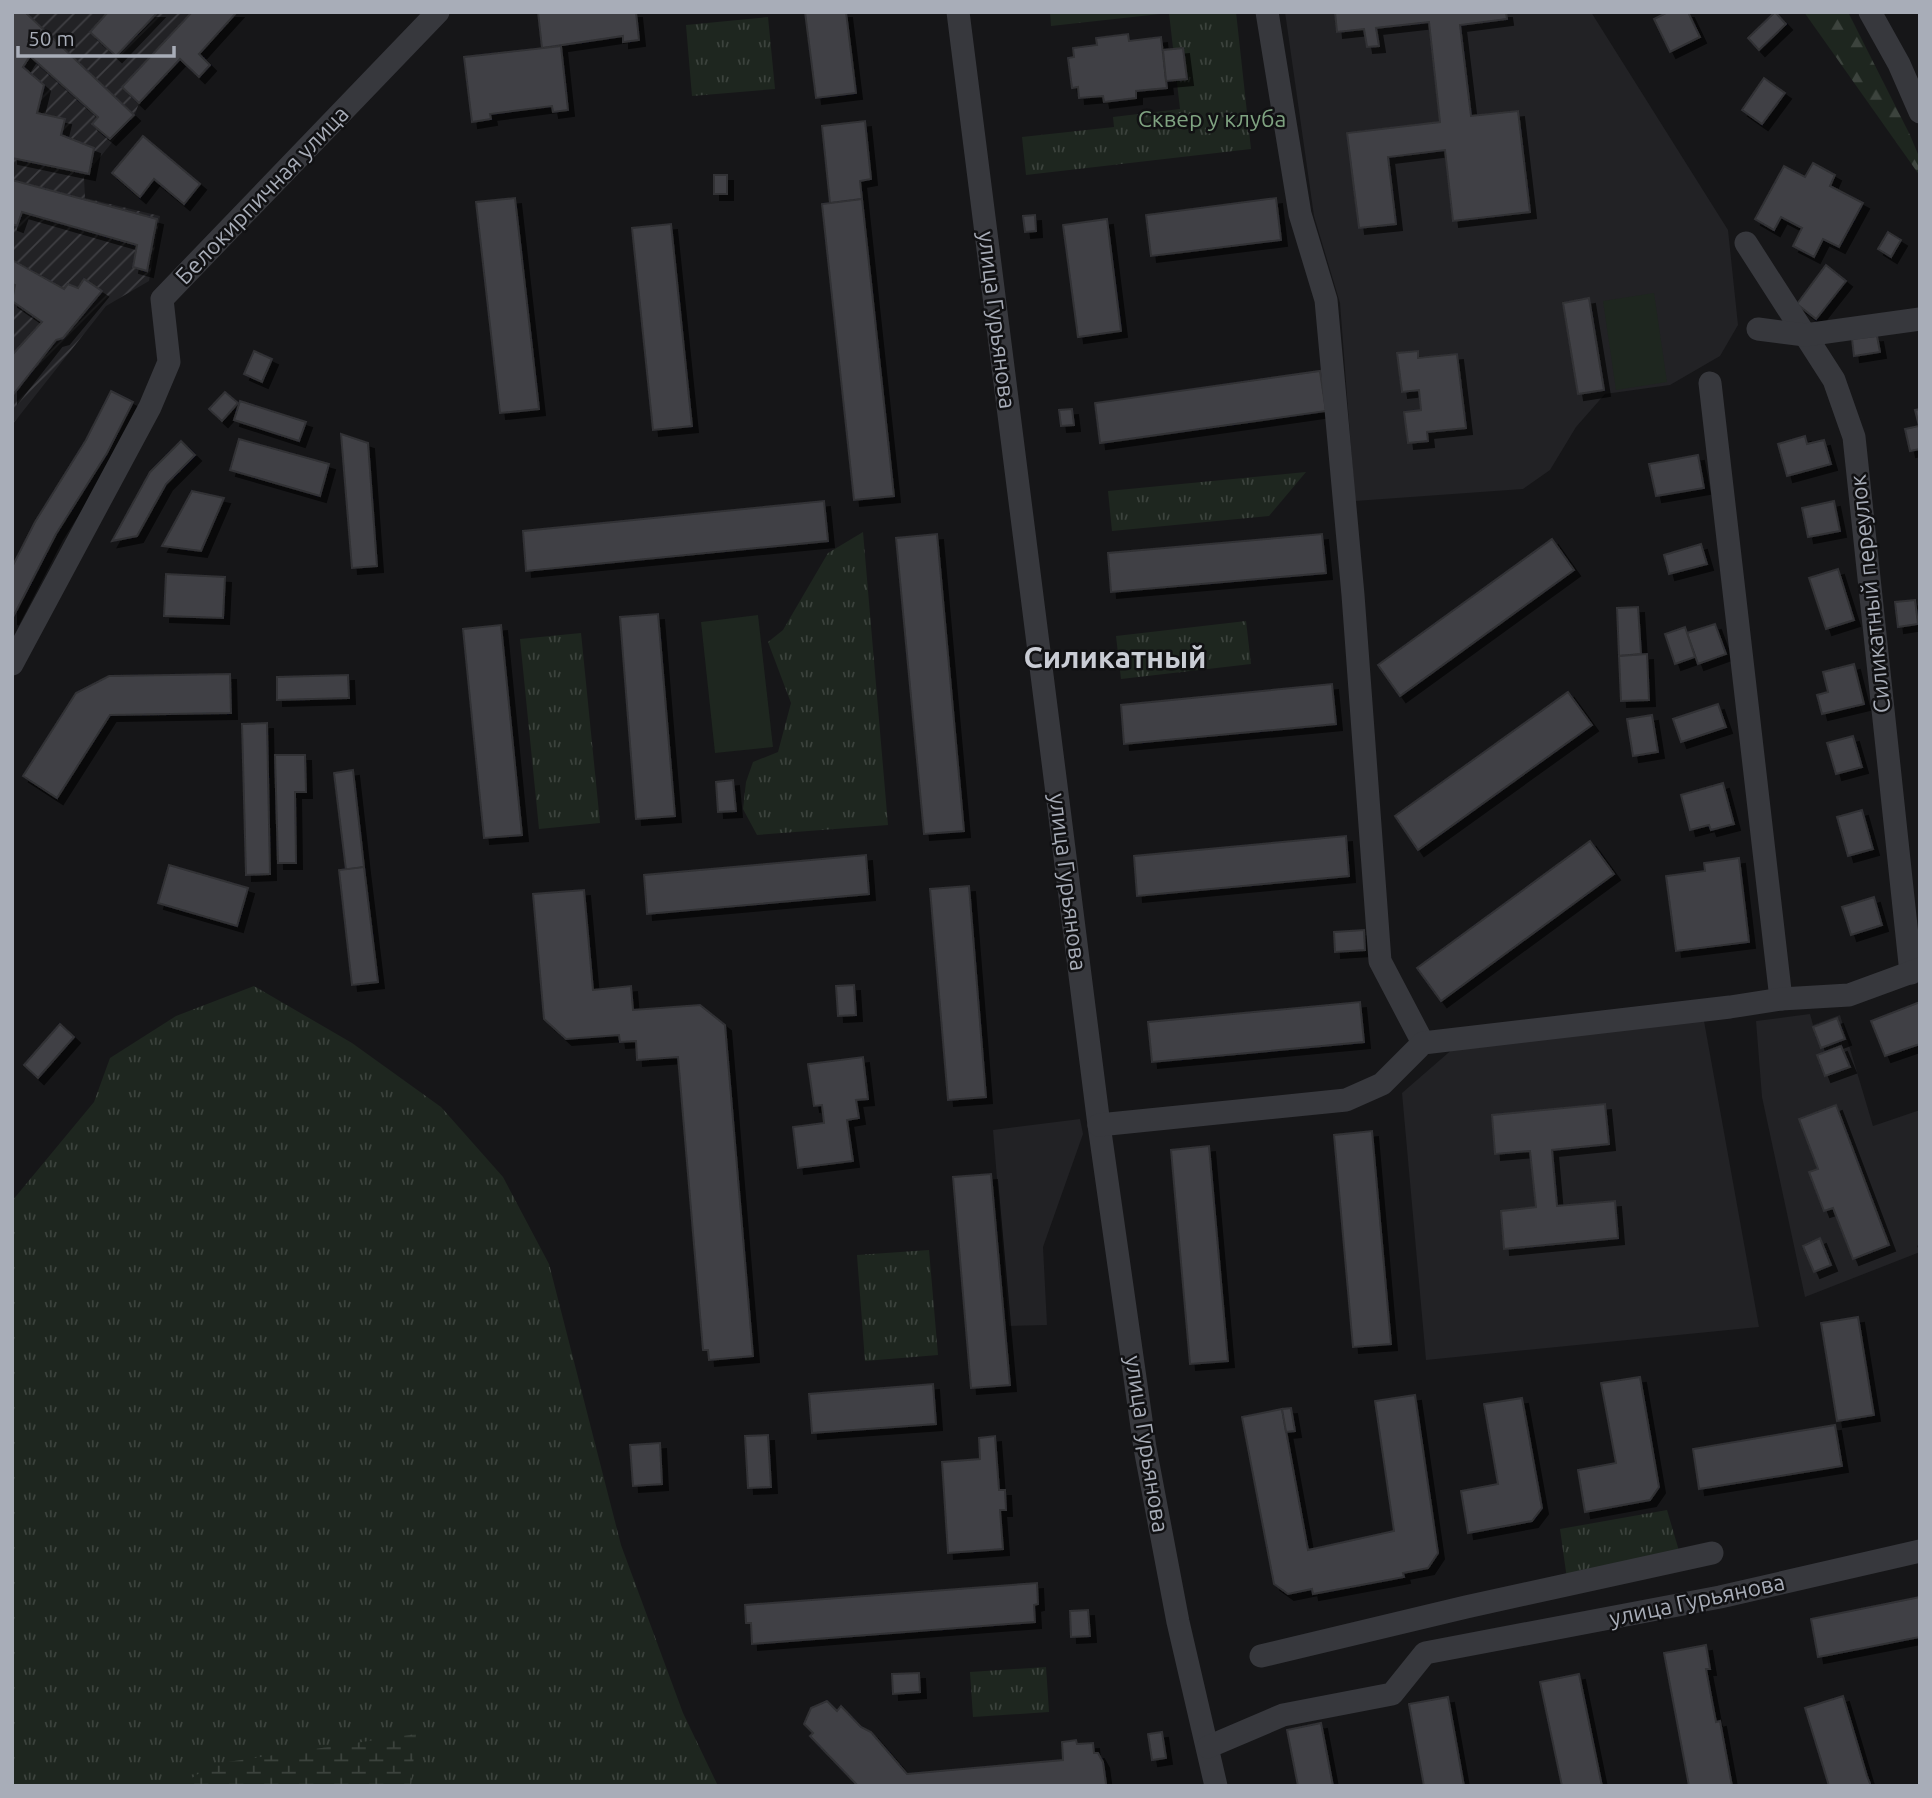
<svg xmlns="http://www.w3.org/2000/svg" width="1932" height="1798" font-family="Ubuntu,sans-serif">
<style>
.built{fill:#222225}
.industrial{fill:url(#industrial-furrows)}
.grass{fill:url(#grass-tufts)}
.forest{fill:url(#forest-firs)}
.wetland{fill:url(#wetland-marsh)}
.garden{fill:#1e261f}
.building{fill:#404145;stroke:#303034;stroke-width:2;filter:url(#shadow)}
.lines{fill:none;stroke-linecap:round;stroke-linejoin:round}
.minor{stroke:#37383d;stroke-width:23}
.labels{text-anchor:middle;stroke-width:5;stroke-linejoin:round;paint-order:stroke}
.park-label{font-size:23px;fill:#7fa381;stroke:#111113}
.street-label{font-size:23px;fill:#a8adb8;stroke:#111113}
.district-label{font-size:30px;font-weight:bold;fill:#c9ccd4;stroke:#111113}
</style>
<defs>
<pattern id="industrial-furrows" width="10" height="10" patternUnits="userSpaceOnUse" patternTransform="scale(1.75)"><rect width="10" height="10" fill="#222225"/><path d="M-1 1l2-2M0 10L10 0M9 11l2-2" fill="none" stroke="#3f3f43"/></pattern>
<pattern id="grass-tufts" width="24" height="20" patternUnits="userSpaceOnUse" patternTransform="scale(1.75)"><rect width="24" height="20" fill="#1e261f"/><path d="M3 7l-1-3M5 7V3M7 7l1-3M15 17l-1-3M17 17v-4M19 17l1-3" fill="none" stroke="#3c433d"/></pattern>
<pattern id="forest-firs" width="22" height="20" patternUnits="userSpaceOnUse" patternTransform="scale(1.75)"><rect width="22" height="20" fill="#1e261f"/><path d="M5 1l3.5 6h-7zM16 11l3.5 6h-7z" fill="#3c433d"/></pattern>
<pattern id="wetland-marsh" width="20" height="14" patternUnits="userSpaceOnUse" patternTransform="scale(1.75)"><rect width="20" height="14" fill="#1e261f"/><path d="M1 5h8M5 5V1M11 12h8M15 12V8" fill="none" stroke="#3c433d"/></pattern>
<filter id="shadow"><feDropShadow dx="6" dy="6" stdDeviation="0" flood-color="#0009"/></filter>
</defs>
<rect width="100%" height="100%" fill="#161618"/>
<g class="built">
<path d="M1285 12H1591L1728 230 1738 325 1720 356 1670 385 1605 394 1576 427 1550 470 1523 489 1355 501 1340 303 1314 216Z"/>
<path d="M1810 1014 1813 1025 1840 1015 1873 1126 1920 1110V1244L1917 1246 1920 1252 1805 1297 1762 1097 1756 1021Z"/>
<path d="M1704 1021 1759 1327 1426 1360 1402 1093 1455 1047Z"/>
<path d="M1080 1119 1083 1134 1043 1247 1047 1325 1009 1326 993 1130Z"/>
</g>
<path class="industrial" d="M12 12H237L199 53 210 65 199 77 180 59 139 103 135 114 84 177 85 198 160 216 149 281 106 306 12 425Z"/>
<g class="grass">
<path d="M1050 12H1236L1251 149 1026 175 1022 137 1114 127 1113 117 1180 109 1169 13 1051 26Z"/>
<path d="M768 17 775 89 692 96 686 25Z"/>
<path d="M1306 472 1269 516 1112 531 1108 491Z"/>
<path d="M863 532 888 825 757 835 743 809 746 782 753 762 778 752 791 703 768 642 783 630 828 553Z"/>
<path d="M1246 621 1251 664 1121 679 1116 636Z"/>
<path d="M581 633 600 823 539 829 520 639Z"/>
<path d="M254 986 352 1043 441 1107 503 1177 549 1264 621 1545 683 1713 718 1786H12V1201L94 1102 110 1058 176 1016Z"/>
<path d="M929 1250 938 1355 865 1361 857 1255Z"/>
<path d="M1667 1510 1679 1551 1567 1579 1560 1529Z"/>
<path d="M1046 1667 1049 1712 973 1717 970 1672Z"/>
</g>
<path class="forest" d="M1804 12H1848L1910 135 1920 159V176Z"/>
<path class="wetland" d="M416 1734 411 1786H179L214 1764Z"/>
<g class="garden">
<path d="M1654 293 1667 382 1616 390 1603 301Z"/>
<path d="M758 615 773 747 715 753 701 622Z"/>
</g>
<g class="building">
<path d="M12 12H25L134 115 110 139 92 124 98 117 30 56 23 67 44 85 37 113 65 119 61 135 94 148 89 174 12 158Z"/>
<path d="M108 12H158L116 56 90 32Z"/>
<path d="M192 12H237L199 54 210 65 199 77 180 59 139 103 122 87Z"/>
<path d="M538 12H636L639 40 623 42V36L542 48Z"/>
<path d="M805 12H846L856 93 816 98Z"/>
<path d="M1335 12H1506L1507 19 1460 25 1471 116 1518 111 1530 212 1453 221 1445 150 1388 157 1396 224 1359 228 1347 133 1440 122 1429 22 1376 28 1379 46 1367 47 1364 29 1337 32Z"/>
<path d="M1668 12H1688L1700 37 1670 52 1654 19Z"/>
<path d="M1775 12 1786 24 1759 50 1748 38Z"/>
<path d="M1128 34 1129 41 1161 37 1167 88 1136 91V98L1104 102 1103 96 1079 98 1078 87 1072 88 1068 58 1074 57 1073 48 1097 45 1096 38Z"/>
<path d="M561 46 568 110 553 112 552 106 490 114 491 119 472 122 464 57Z"/>
<path d="M1183 48 1187 79 1166 81 1163 50Z"/>
<path d="M1764 78 1785 93 1762 124 1742 110Z"/>
<path d="M865 121 871 179 860 181 862 199 830 203 822 126Z"/>
<path d="M143 136 200 184 184 204 154 179 140 197 112 173Z"/>
<path d="M1813 163 1835 175 1830 186 1863 203 1839 247 1823 239 1814 257 1793 246 1802 228 1781 217 1774 230 1755 219 1784 166 1805 177Z"/>
<rect x="714" y="175" width="13" height="19"/>
<path d="M12 180 157 219 147 271 133 267 137 245 22 212 17 226 12 224Z"/>
<path d="M515 198 539 409 500 413 476 202Z"/>
<path d="M1276 198 1281 240 1151 256 1146 215Z"/>
<path d="M862 199 894 496 854 500 822 204Z"/>
<path d="M1035 215 1036 231 1025 232 1023 216Z"/>
<path d="M1107 219 1121 331 1078 337 1063 225Z"/>
<path d="M671 224 692 426 653 430 632 228Z"/>
<path d="M1888 232 1901 240 1891 257 1878 249Z"/>
<path d="M12 260 64 289 68 284 78 288 84 279 102 291 63 338 56 340 12 396V355L42 322 12 301 15 285 12 284Z"/>
<path d="M1826 265 1846 281 1816 319 1797 304Z"/>
<path d="M1589 298 1604 390 1578 394 1563 303Z"/>
<path d="M1877 336 1880 352 1854 356 1852 339Z"/>
<path d="M254 351 272 359 262 382 244 374Z"/>
<path d="M1418 351V358L1457 354 1466 428 1427 432 1428 441 1408 443 1404 412 1421 410 1419 390 1402 392 1397 353Z"/>
<path d="M1320 371 1326 411 1100 443 1095 403Z"/>
<path d="M111 391 133 402 107 453 56 534 12 619V567L35 522 86 440Z"/>
<path d="M225 392 238 403 222 421 209 409Z"/>
<path d="M240 401 306 422 299 441 234 420Z"/>
<path d="M1072 409 1074 425 1061 426 1059 410Z"/>
<path d="M1920 409V449L1910 451 1905 429 1919 426 1915 410Z"/>
<path d="M341 434 368 443 377 566 352 568Z"/>
<path d="M1805 436 1807 444 1824 440 1831 464 1787 476 1778 444Z"/>
<path d="M239 439 329 464 320 496 230 470Z"/>
<path d="M181 441 195 455 166 484 137 536 112 541 150 472Z"/>
<path d="M1698 455 1704 488 1656 496 1649 464Z"/>
<path d="M192 491 224 498 201 551 162 546Z"/>
<path d="M824 501 828 541 526 571 523 531Z"/>
<path d="M1834 501 1840 531 1808 537 1802 508Z"/>
<path d="M937 534 964 831 924 834 896 538Z"/>
<path d="M1322 534 1326 573 1111 592 1108 553Z"/>
<path d="M1552 539 1574 570 1400 696 1378 665Z"/>
<path d="M1701 544 1707 564 1669 574 1664 555Z"/>
<path d="M1838 569 1854 620 1826 629 1809 578Z"/>
<path d="M166 574 225 577 223 618 164 616Z"/>
<path d="M1915 600 1918 624 1898 627 1895 602Z"/>
<path d="M1638 607 1641 654 1619 656 1617 608Z"/>
<path d="M658 614 675 816 636 819 620 617Z"/>
<path d="M1715 624 1726 654 1698 664 1687 633Z"/>
<path d="M501 625 522 835 484 838 463 629Z"/>
<path d="M1685 627 1695 657 1675 664 1665 634Z"/>
<path d="M1647 654 1649 700 1621 701 1619 656Z"/>
<path d="M1854 664 1864 704 1822 714 1817 695 1828 692 1823 672Z"/>
<path d="M230 674 231 713 110 715 57 798 23 776 76 693 109 676Z"/>
<path d="M348 675 349 698 277 700V677Z"/>
<path d="M1332 684 1336 724 1124 744 1121 705Z"/>
<path d="M1568 692 1592 725 1418 850 1395 816Z"/>
<path d="M1718 704 1726 727 1681 742 1673 719Z"/>
<path d="M1652 715 1658 752 1633 756 1627 719Z"/>
<path d="M267 723 270 874 246 875 242 724Z"/>
<path d="M1853 736 1862 767 1836 774 1827 743Z"/>
<path d="M275 755H305L306 792H295L296 863H278Z"/>
<path d="M353 770 364 867 346 870 334 773Z"/>
<path d="M733 780 736 811 718 812 716 782Z"/>
<path d="M1723 783 1734 824 1711 830 1709 825 1690 830 1681 795Z"/>
<path d="M1862 810 1873 849 1848 856 1837 817Z"/>
<path d="M1346 836 1349 876 1137 896 1134 856Z"/>
<path d="M1590 841 1614 874 1441 1001 1417 968Z"/>
<path d="M866 855 869 894 647 914 644 875Z"/>
<path d="M1739 858 1749 942 1676 951 1666 876 1705 871 1704 863Z"/>
<path d="M169 865 248 888 237 926 158 903Z"/>
<path d="M364 867 378 982 352 985 339 870Z"/>
<path d="M969 886 986 1097 948 1100 930 889Z"/>
<path d="M584 890 593 990 631 986 633 1010 700 1005 725 1025 753 1356 709 1360 708 1350H703L678 1057 637 1060 636 1041 620 1042 619 1035 566 1039 544 1019 533 894Z"/>
<path d="M1874 897 1882 925 1851 935 1842 907Z"/>
<path d="M1364 930 1365 950 1335 952 1334 932Z"/>
<path d="M854 985 856 1015 838 1016 836 986Z"/>
<path d="M1360 1002 1364 1042 1152 1062 1148 1022Z"/>
<path d="M1920 1002V1044L1885 1056 1871 1021Z"/>
<path d="M1837 1018 1845 1039 1821 1048 1813 1027Z"/>
<path d="M60 1024 74 1037 38 1078 24 1065Z"/>
<path d="M1841 1046 1850 1067 1825 1076 1817 1055Z"/>
<path d="M863 1057 868 1099 856 1100 859 1118 847 1120 853 1161 798 1168 793 1127 824 1123 822 1105 814 1106 808 1064Z"/>
<path d="M1605 1104 1609 1144 1552 1150 1557 1206 1615 1201 1618 1238 1504 1249 1501 1211 1536 1207 1530 1151 1495 1154 1492 1115Z"/>
<path d="M1836 1105 1889 1245 1853 1259 1833 1208 1824 1211 1809 1172 1818 1169 1799 1119Z"/>
<path d="M1372 1131 1391 1344 1353 1347 1334 1135Z"/>
<path d="M1209 1146 1228 1361 1190 1364 1171 1150Z"/>
<path d="M991 1174 1010 1385 971 1388 953 1177Z"/>
<path d="M1820 1238 1831 1265 1814 1272 1803 1246Z"/>
<path d="M1858 1317 1874 1415 1837 1421 1821 1323Z"/>
<path d="M1640 1377 1659 1487 1650 1500 1585 1512 1578 1470 1616 1463 1601 1383Z"/>
<path d="M933 1384 936 1424 812 1433 809 1394Z"/>
<path d="M1415 1395 1438 1553 1428 1568 1403 1573 1404 1577 1313 1594 1312 1589 1288 1594 1274 1584 1242 1417 1282 1409 1308 1550 1394 1531 1375 1401Z"/>
<path d="M1522 1398 1542 1508 1532 1521 1468 1533 1461 1491 1498 1484 1484 1404Z"/>
<path d="M1291 1408 1295 1431 1286 1432 1282 1409Z"/>
<path d="M1835 1425 1842 1466 1699 1489 1693 1449Z"/>
<path d="M768 1435 771 1487 748 1488 745 1436Z"/>
<path d="M995 1436 999 1490H1005L1006 1510H1000L1003 1549 948 1553 942 1462 980 1459 979 1438Z"/>
<path d="M660 1443 662 1484 633 1486 630 1445Z"/>
<path d="M1037 1583 1038 1604 1034 1605 1035 1622 752 1644 751 1623H746L745 1605Z"/>
<path d="M1920 1597V1637L1818 1657 1811 1619Z"/>
<path d="M1088 1610 1090 1636 1071 1637 1070 1611Z"/>
<path d="M1706 1645 1710 1669H1706L1716 1722 1720 1721 1732 1786H1689L1664 1653Z"/>
<path d="M919 1673 920 1692 893 1694 892 1674Z"/>
<path d="M1579 1674 1602 1786H1562L1540 1682Z"/>
<path d="M1843 1696 1867 1776 1871 1786H1829L1805 1708Z"/>
<path d="M1448 1697 1464 1786H1424L1409 1704Z"/>
<path d="M827 1701 837 1711 841 1706 861 1727 871 1732 907 1774 1063 1760 1062 1742 1076 1740 1077 1744 1093 1743 1094 1753H1098L1103 1762 1106 1784 1105 1786H858L810 1736 813 1733 804 1724 811 1708Z"/>
<path d="M1321 1723 1333 1786H1298L1287 1730Z"/>
<path d="M1162 1732 1166 1758 1152 1760 1148 1734Z"/>
</g>
<g class="lines">
<g class="minor">
<path d="M958 12 1099 1125 1145 1448 1178 1622 1216 1786"/>
<path d="M1267 12 1300 214 1326 300 1353 595 1380 961 1423 1043"/>
<path d="M1870 12 1899 64 1920 112"/>
<path d="M1746 243 1834 380 1854 437 1911 973"/>
<path d="M1758 329 1805 335 1920 319"/>
<path d="M1710 383 1781 999"/>
<path d="M12 664 150 407 169 362 162 299 438 12"/>
<path d="M1099 1125 1346 1100 1382 1084 1423 1043 1730 1007 1781 999 1849 995 1920 969"/>
<path d="M1261 1656 1466 1607 1712 1553"/>
<path d="M1208 1747 1283 1715 1392 1694 1425 1653 1720 1597 1920 1551"/>
</g>
</g>
<g class="labels">
<g class="park-label">
<text x="1212" y="127">Сквер у клуба</text>
</g>
<g class="street-label">
<text transform="translate(262 195) rotate(-46)" y="8">Белокирпичная улица</text>
<text transform="translate(997 320) rotate(83)" y="8">улица Гурьянова</text>
<text transform="translate(1870 594) rotate(-96)" y="8">Силикатный переулок</text>
<text transform="translate(1068 882) rotate(83)" y="8">улица Гурьянова</text>
<text transform="translate(1147 1444) rotate(81)" y="8">улица Гурьянова</text>
<text transform="translate(1697 1600) rotate(-12)" y="8">улица Гурьянова</text>
</g>
<g class="district-label">
<text x="1115" y="668">Силикатный</text>
</g>
</g>
<rect width="1932" height="1798" fill="none" stroke="#a8adb8" stroke-width="28"/>
<path d="M18 46v10h156v-10" fill="none" stroke="#a8adb8" stroke-width="3.5"/>
<text x="28" y="46" font-size="21" fill="#a8adb8" stroke="#111113" stroke-width="5" paint-order="stroke">50 m</text>
</svg>
